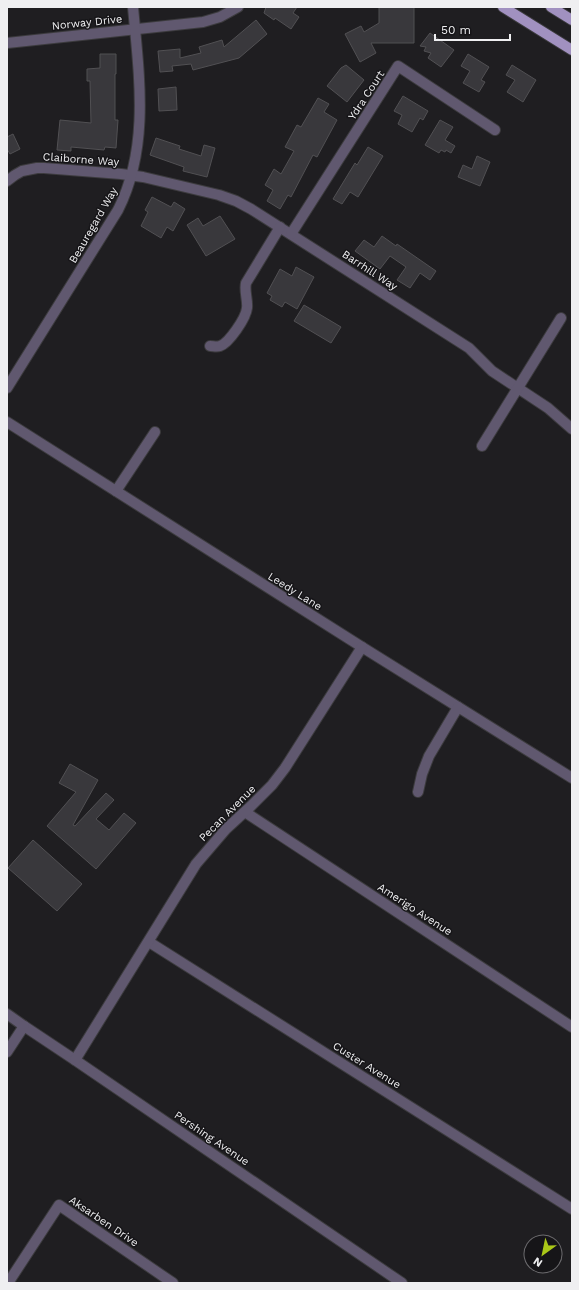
<svg xmlns="http://www.w3.org/2000/svg" width="579" height="1290" font-family="'Work Sans',sans-serif">
<style>
.building{fill:#39383c;stroke:#515053}
.lines{fill:none;stroke-linecap:round;stroke-linejoin:round}
.minor-casing{stroke:#3c3b3e;stroke-width:12}
.major-casing{stroke:#3c3b3e;stroke-width:12}
.minor{stroke:#60586f;stroke-width:10}
.major{stroke:#a191c0;stroke-width:10}
.labels{text-anchor:middle;stroke-width:3;stroke-linejoin:round;paint-order:stroke}
.street-label{font-size:11px;fill:#efeff1;stroke:#161518}
</style>
<rect width="100%" height="100%" fill="#1f1e21"/>
<g class="building">
<path d="M266 7H297L293 13 299 17 291 29 275 18 274 20 264 13Z"/>
<path d="M379 7H414V43H371L376 53 360 62 345 34 361 26 364 32 379 23Z"/>
<path d="M256 20 267 34 239 58 193 70 191 64 172 66 173 71 160 72 158 51 180 49V58L201 53 199 47 222 40 224 47Z"/>
<path d="M430 33 454 50 441 67 428 58 431 53 424 51 426 47 420 46Z"/>
<path d="M100 54H116V74H115V120H118L116 148 105 147 104 150 71 147V151L57 150 60 120 91 123 90 81H87V69L100 68Z"/>
<path d="M468 54 489 67 481 80 485 82 479 92 463 83 470 71 461 66Z"/>
<path d="M346 65 364 80 347 102 327 86 341 68Z"/>
<path d="M512 65 536 80 523 102 507 92 515 80 506 75Z"/>
<path d="M176 87 177 110 159 111 158 89Z"/>
<path d="M403 96 428 111 423 120 420 118 412 132 398 124 402 115 394 111Z"/>
<path d="M318 98 329 104 324 112 337 120 317 157 313 155 291 197 288 195 280 209 267 201 273 190 265 185 274 169 281 174 294 151 285 147 297 125 301 127Z"/>
<path d="M440 120 453 127 445 140 455 146 451 153 446 150 445 152 441 150 439 153 425 145Z"/>
<path d="M13 134 20 149 10 154 7 149V137Z"/>
<path d="M156 138 180 146 179 149 201 156 204 145 215 148 207 177 183 171 184 167 150 155Z"/>
<path d="M368 147 383 156 358 197 350 192 342 204 333 199 355 163 357 165Z"/>
<path d="M477 156 490 162 480 186 458 177 463 165 472 169Z"/>
<path d="M152 197 171 207 174 202 185 209 173 231 167 227 161 238 141 226 148 212 145 210Z"/>
<path d="M220 216 235 239 206 256 187 225 198 218 203 226Z"/>
<path d="M382 236 396 246 397 244 436 271 430 280 420 273 410 288 397 280 406 267 390 256 380 269 355 251 364 240 374 247Z"/>
<path d="M296 267 314 277 297 309 285 302 282 307 270 300 272 296 267 293 280 269 292 276Z"/>
<path d="M304 305 341 327 331 343 294 321Z"/>
<path d="M70 764 98 780 73 825 75 826 106 793 114 800 96 819 109 830 124 813 136 823 96 869 47 826 76 792 59 783Z"/>
<path d="M33 840 82 884 57 911 8 868Z"/>
</g>
<g class="lines">
<g class="minor-casing">
<g id="minor">
<path d="M7 43 203 22 220 17 238 7"/>
<path d="M7 181 15 175 22 171 37 168H44L121 174 143 177 219 195 236 201 251 209 469 348 492 371 548 408 572 429"/>
<path d="M291 234 398 66 495 130"/>
<path d="M210 346C213 346 217 347 220 346 229 343 246 318 247 308 248 300 244 291 246 283L280 227"/>
<path d="M7 388 118 210C150 147 139 75 133 7"/>
<path d="M7 422 362 647 572 778"/>
<path d="M482 446 561 318"/>
<path d="M116 491 155 432"/>
<path d="M418 792 422 774 429 756 458 707"/>
<path d="M245 812 572 1027"/>
<path d="M149 942 572 1209"/>
<path d="M7 1014 24 1026 75 1060 402 1283"/>
<path d="M7 1052 24 1026"/>
<path d="M75 1060 196 864 226 829 251 806 272 785 285 768 362 647"/>
<path d="M8 1283 59 1205 173 1283"/>
</g>
</g>
<g class="major-casing">
<g id="major">
<path d="M503 7 572 50"/>
<path d="M551 7 572 20"/>
</g>
</g>
<use href="#minor" class="minor"/>
<use href="#major" class="major"/>
</g>
<g class="labels">
<g class="street-label">
<text transform="translate(87 22) rotate(-6)" y="4">Norway Drive</text>
<text transform="translate(366 95) rotate(-57)" y="4">Ydra Court</text>
<text transform="translate(81 159) rotate(4)" y="4">Claiborne Way</text>
<text transform="translate(93 225) rotate(-60)" y="4">Beauregard Way</text>
<text transform="translate(370 270) rotate(33)" y="4">Barrhill Way</text>
<text transform="translate(295 591) rotate(32)" y="4">Leedy Lane</text>
<text transform="translate(227 813) rotate(-45)" y="4">Pecan Avenue</text>
<text transform="translate(415 909) rotate(33)" y="4">Amerigo Avenue</text>
<text transform="translate(367 1065) rotate(32)" y="4">Custer Avenue</text>
<text transform="translate(212 1138) rotate(34)" y="4">Pershing Avenue</text>
<text transform="translate(104 1221) rotate(34)" y="4">Aksarben Drive</text>
</g>
</g>
<rect width="579" height="1290" fill="none" stroke="#efeff1" stroke-width="16"/>
<g transform="translate(543 1254) rotate(213)"><circle r="19" fill="#161518" stroke="#6d6c6f"/>
<path d="M0-3L7 15L0 10L-7 15Z" fill="#aac718"/>
<text y="-6" font-size="11" font-weight="bold" text-anchor="middle" fill="#efeff1">N</text>
</g>
<path d="M435 34v6h75v-6" fill="none" stroke="#efeff1" stroke-width="2"/>
<text x="441" y="34" font-size="12" fill="#efeff1" stroke="#161518" stroke-width="3" paint-order="stroke">50 m</text>
</svg>
